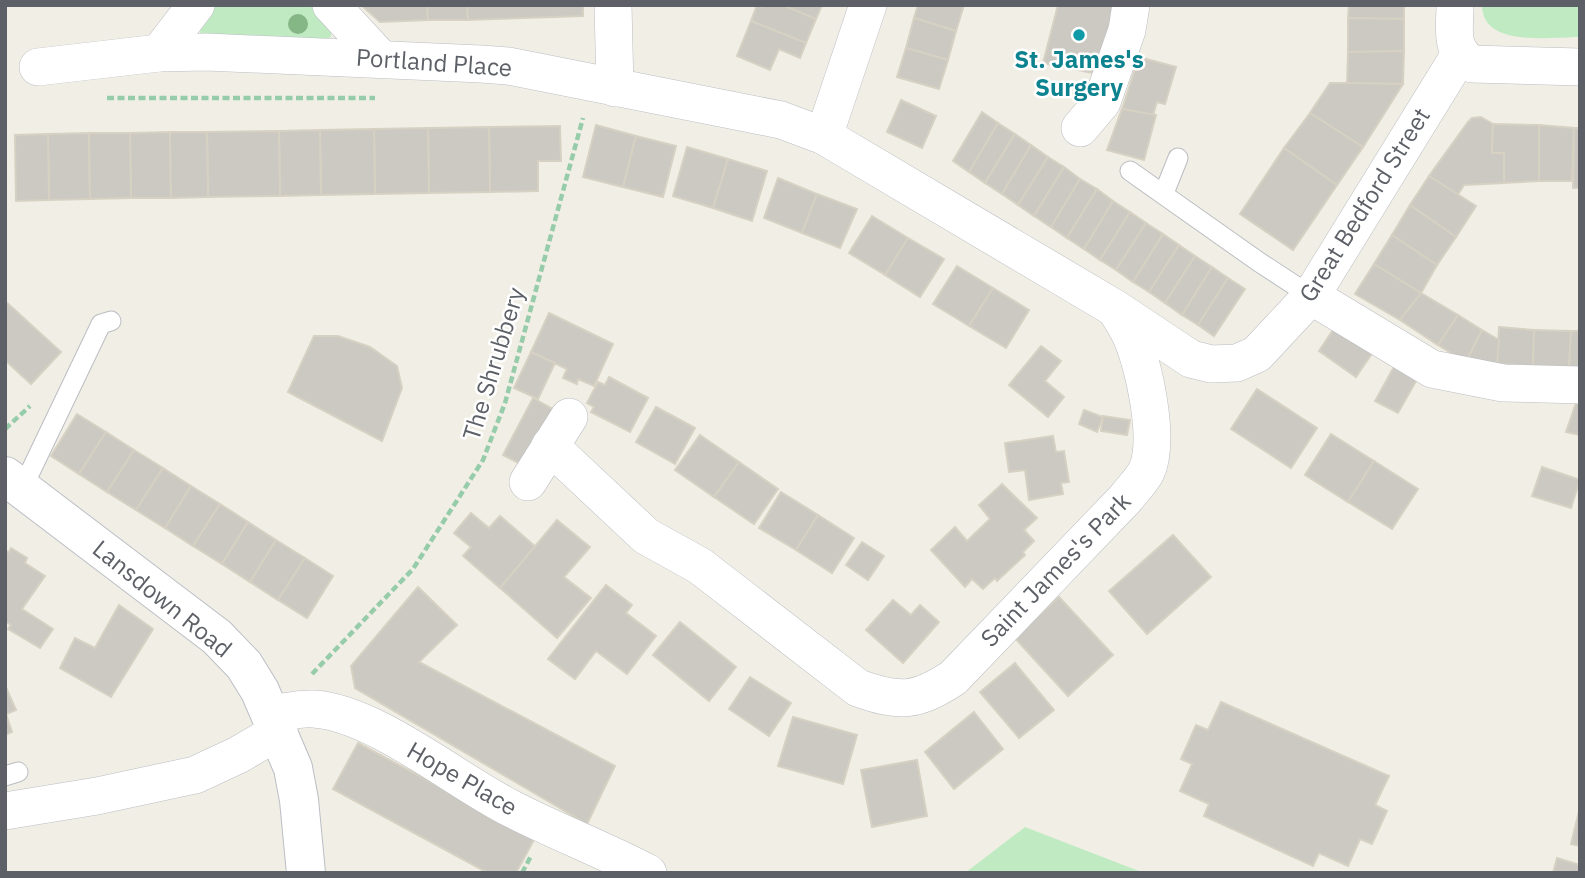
<svg xmlns="http://www.w3.org/2000/svg" width="1585" height="878" font-family="'IBM Plex Sans',sans-serif">
<style>
.green{fill:#c0ebc2}
.building{fill:#ccc9c2;stroke:#d6d1c3;stroke-width:2}
.lines{fill:none;stroke-linecap:round;stroke-linejoin:round}
.lane-casing{stroke:#babdc2;stroke-width:21}
.street-casing{stroke:#babdc2;stroke-width:38}
.secondary-casing{stroke:#bbbec5;stroke-width:40}
.path{stroke:#97ccaa;stroke-width:4.5;stroke-dasharray:7 3.5;stroke-linecap:butt}
.lane{stroke:#fff;stroke-width:19}
.street{stroke:#fff;stroke-width:37}
.secondary{stroke:#fff;stroke-width:38}
.tree{fill:#85b685}
.culture-dot{fill:#0f9aa8;stroke:#fff;stroke-width:2.5}
.labels{text-anchor:middle;stroke-width:5;stroke-linejoin:round;paint-order:stroke}
.culture-label{font-size:24px;font-weight:bold;fill:#0d838f;stroke:#fff}
.street-label{font-size:24px;fill:#5d6167;stroke:#fff}
</style>
<rect width="100%" height="100%" fill="#f1efe5"/>
<g class="green">
<path d="M216 5H310L331 29V37L322 40 201 36 200 29Z"/>
<path d="M1482 5H1580V37C1550 37 1482 48 1482 5Z"/>
<path d="M1025 827 1144 873H965Z"/>
</g>
<g class="building">
<path d="M361 5H427L428 20 380 22Z"/>
<path d="M427 5H467L468 20H428Z"/>
<path d="M467 5H583V16L468 20Z"/>
<path d="M757 5 763 7V5H783L816 19 806 43 751 21Z"/>
<path d="M783 5H822L816 19Z"/>
<path d="M918 5H964L956 31 914 18Z"/>
<path d="M1058 5H1115L1098 74 1043 63Z"/>
<path d="M1349 5H1404V19L1348 18Z"/>
<path d="M914 18 956 31 948 60 906 48Z"/>
<path d="M1348 18 1404 19V51L1348 52Z"/>
<path d="M751 21 806 43 800 58 779 49 770 70 737 56Z"/>
<path d="M906 48 948 60 939 89 897 77Z"/>
<path d="M1404 51 1403 84 1347 83 1348 52Z"/>
<path d="M1139 57 1176 67 1165 104 1157 102 1153 115 1122 109Z"/>
<path d="M1330 83H1347L1403 84 1363 147 1310 113Z"/>
<path d="M901 100 936 116 922 148 887 132Z"/>
<path d="M1122 109 1156 115 1144 160 1107 150Z"/>
<path d="M982 112 998 123 969 172 953 161Z"/>
<path d="M1310 113 1363 147 1337 185 1284 148Z"/>
<path d="M1481 117 1493 124 1492 153H1504V183L1464 185 1457 196 1429 176 1468 122 1472 118Z"/>
<path d="M998 123 1015 134 985 183 969 172Z"/>
<path d="M1493 124 1539 125V181L1504 183V153H1492Z"/>
<path d="M596 125 636 136 623 187 583 177Z"/>
<path d="M1539 125 1574 128 1572 181H1539Z"/>
<path d="M560 126 561 161H538V191L490 192 489 127Z"/>
<path d="M489 127 490 192 429 193 428 128Z"/>
<path d="M428 128 429 193 375 194 374 129Z"/>
<path d="M1574 128H1580V188H1573Z"/>
<path d="M374 129 375 194 321 195 320 130Z"/>
<path d="M320 130 321 195 280 196 279 131Z"/>
<path d="M279 131 280 196 208 197 207 132Z"/>
<path d="M170 132 171 198H131L130 133Z"/>
<path d="M170 132H207L208 197 171 198Z"/>
<path d="M89 133 90 199 49 200 48 134Z"/>
<path d="M89 133H130L131 198 90 199Z"/>
<path d="M48 134 49 200 16 201 15 135Z"/>
<path d="M1015 134 1031 145 1002 194 985 183Z"/>
<path d="M636 136 676 146 663 197 623 187Z"/>
<path d="M1031 145 1048 157 1018 205 1002 194Z"/>
<path d="M687 147 728 159 713 208 673 196Z"/>
<path d="M1284 148 1337 185 1293 250 1240 214Z"/>
<path d="M1048 157 1064 167 1034 216 1018 205Z"/>
<path d="M728 159 767 171 752 221 713 208Z"/>
<path d="M1064 167 1080 179 1051 227 1034 216Z"/>
<path d="M1429 176 1476 206 1456 237 1410 205Z"/>
<path d="M778 178 817 194 802 233 764 218Z"/>
<path d="M1080 179 1097 189 1067 238 1051 227Z"/>
<path d="M1097 189 1113 201 1084 249 1067 238Z"/>
<path d="M817 194 857 209 840 248 802 233Z"/>
<path d="M1113 201 1130 212 1100 260 1084 249Z"/>
<path d="M1410 205 1456 237 1437 265 1392 235Z"/>
<path d="M1130 212 1146 223 1116 270 1100 260Z"/>
<path d="M872 216 908 238 885 275 849 253Z"/>
<path d="M1146 223 1163 234 1133 282 1116 270Z"/>
<path d="M1163 234 1179 245 1149 292 1133 282Z"/>
<path d="M1392 235 1437 265 1421 293 1374 264Z"/>
<path d="M908 238 944 259 920 297 885 275Z"/>
<path d="M1179 245 1195 256 1165 303 1149 292Z"/>
<path d="M1195 256 1212 267 1182 315 1165 303Z"/>
<path d="M1374 264 1421 293 1400 320 1355 294Z"/>
<path d="M957 266 993 288 969 326 933 304Z"/>
<path d="M1212 267 1228 278 1198 325 1182 315Z"/>
<path d="M1228 278 1245 289 1214 336 1198 325Z"/>
<path d="M993 288 1029 310 1006 348 969 326Z"/>
<path d="M1421 293 1458 315 1438 345 1400 320Z"/>
<path d="M5 301 61 352 31 384 5 360Z"/>
<path d="M549 313 613 344 594 386 578 379 577 384 563 378 567 369 531 352Z"/>
<path d="M1458 315 1482 330 1466 362 1438 345Z"/>
<path d="M1335 327 1373 352 1356 377 1319 351Z"/>
<path d="M1499 327 1534 330 1533 366 1497 364Z"/>
<path d="M1482 330 1499 340 1497 364 1466 362Z"/>
<path d="M1534 330 1571 331 1569 367 1533 366Z"/>
<path d="M1571 331H1580V367H1569Z"/>
<path d="M314 336H338L370 347 397 366 402 388 382 441 288 392Z"/>
<path d="M1041 346 1061 361 1045 381 1064 397 1048 417 1009 385Z"/>
<path d="M531 352 555 363 538 399 514 388Z"/>
<path d="M1396 363 1419 376 1398 413 1375 401Z"/>
<path d="M609 377 648 398 630 432 591 412 594 407 587 403 598 382 605 385Z"/>
<path d="M1257 389 1317 428 1291 468 1231 429Z"/>
<path d="M1579 394H1580V435L1566 432Z"/>
<path d="M533 398 558 412 528 468 503 455Z"/>
<path d="M656 407 695 428 675 464 636 442Z"/>
<path d="M1084 410 1103 417 1097 432 1079 424Z"/>
<path d="M77 414 106 432 79 474 51 456Z"/>
<path d="M1103 416 1130 420 1127 435 1101 431Z"/>
<path d="M106 432 134 450 107 492 79 474Z"/>
<path d="M1331 434 1374 461 1348 502 1305 475Z"/>
<path d="M700 435 739 462 714 497 675 470Z"/>
<path d="M1053 436 1056 452 1064 451 1069 482 1061 483 1063 494 1029 500 1025 470 1009 472 1005 443Z"/>
<path d="M134 450 163 468 136 510 107 492Z"/>
<path d="M1374 461 1418 489 1392 529 1348 502Z"/>
<path d="M739 462 778 489 754 524 714 497Z"/>
<path d="M1542 467 1580 480 1571 508 1532 496Z"/>
<path d="M163 468 191 486 165 528 136 510Z"/>
<path d="M1002 484 1037 518 1024 530 1034 541 1023 552 1025 555 997 581 995 578 983 589 972 579 965 587 931 550 955 527 967 541 990 519 979 505Z"/>
<path d="M191 486 220 504 193 546 165 528Z"/>
<path d="M781 492 818 515 796 550 759 528Z"/>
<path d="M220 504 248 522 222 564 193 546Z"/>
<path d="M471 513 489 528 500 516 536 547 500 588 463 556 471 547 454 533Z"/>
<path d="M818 515 854 538 832 573 796 550Z"/>
<path d="M557 520 590 547 564 577 591 598 557 638 500 588Z"/>
<path d="M248 522 276 540 250 582 222 564Z"/>
<path d="M1173 535 1211 577 1147 634 1109 591Z"/>
<path d="M276 540 305 558 278 600 250 582Z"/>
<path d="M862 542 884 556 868 580 846 565Z"/>
<path d="M11 548 27 558 25 563 45 576 22 609 53 629 40 648 8 629 11 625 5 621V551L9 552Z"/>
<path d="M305 558 333 576 307 618 278 600Z"/>
<path d="M606 585 632 605 626 613 656 636 627 674 596 651 575 679 548 659Z"/>
<path d="M418 587 457 625 419 662 615 766 587 824 355 688 351 666Z"/>
<path d="M1059 597 1113 655 1068 696 1014 637Z"/>
<path d="M893 600 911 615 920 605 939 622 903 663 866 630Z"/>
<path d="M119 605 153 629 111 697 60 668 75 638 95 648Z"/>
<path d="M680 622 736 667 709 701 653 655Z"/>
<path d="M1015 663 1054 710 1019 738 980 692Z"/>
<path d="M750 677 791 703 769 736 729 709Z"/>
<path d="M5 685 16 710 6 714 12 732 5 735Z"/>
<path d="M1221 702 1389 776 1375 805 1387 811 1372 844 1360 839 1348 866 1319 853 1313 866 1204 816 1209 804 1180 791 1192 764 1181 759 1196 725 1208 730Z"/>
<path d="M974 712 1003 749 954 789 925 752Z"/>
<path d="M793 717 857 735 843 784 778 766Z"/>
<path d="M358 743 535 838 516 873H488L333 789Z"/>
<path d="M917 760 927 816 872 827 861 770Z"/>
<path d="M1579 811H1580V846L1571 844Z"/>
<path d="M1557 858 1580 865V873H1553Z"/>
</g>
<g class="lines">
<g class="lane-casing">
<g id="lane">
<path d="M1130 171 1259 262 1311 296"/>
<path d="M1164 193 1178 158"/>
<path d="M22 489 101 324 111 321"/>
<path d="M5 776 18 772"/>
</g>
</g>
<g class="street-casing">
<g id="street">
<path d="M331 5 381 59"/>
<path d="M613 5 615 88"/>
<path d="M1455 5C1455 30 1449 49 1472 64L1580 67"/>
<path d="M159 53 196 5"/>
<path d="M38 67 159 53 207 52 481 64 508 66 781 120 824 136 1116 309 1191 359 1211 364 1237 363 1257 354 1311 296 1459 56"/>
<path d="M1080 128 1102 102 1127 30 1131 5"/>
<path d="M824 136 868 5"/>
<path d="M1311 296 1432 369 1503 383 1580 385"/>
<path d="M550 446 646 536 700 566 858 688C900 703 916 702 953 678L1126 498C1132 490 1141 481 1146 472 1161 441 1144 364 1130 334 1126 326 1121 318 1116 310"/>
<path d="M528 482 569 417"/>
<path d="M271 714C285 712 300 708 314 709 375 713 456 781 512 809 557 832 604 850 648 873"/>
<path d="M5 811 97 796 195 775 238 755 279 731"/>
</g>
</g>
<g class="secondary-casing">
<path id="secondary" d="M5 476 217 637 244 665 260 691 293 768 299 800 306 873"/>
</g>
<g class="path">
<path d="M107 98H375"/>
<path d="M5 429 30 406"/>
<path d="M312 674 413 569 483 460 505 403 583 118"/>
<path d="M522 873 531 856"/>
</g>
<use href="#lane" class="lane"/>
<use href="#street" class="street"/>
<use href="#secondary" class="secondary"/>
</g>
<circle class="tree" cx="298" cy="24" r="10"/>
<circle class="culture-dot" cx="1079" cy="35" r="7"/>
<g class="labels">
<g class="culture-label">
<text x="1079" y="68">St. James's<tspan x="1079" dy="28">Surgery</tspan></text>
</g>
<g class="street-label">
<text transform="translate(434 63) rotate(4)" y="8">Portland Place</text>
<text transform="translate(1365 205) rotate(-58)" y="8">Great Bedford Street</text>
<text transform="translate(494 364) rotate(-73)" y="8">The Shrubbery</text>
<text transform="translate(1056 570) rotate(-46)" y="8">Saint James's Park</text>
<text transform="translate(162 599) rotate(39)" y="8">Lansdown Road</text>
<text transform="translate(462 779) rotate(30)" y="8">Hope Place</text>
</g>
</g>
<rect width="1585" height="878" fill="none" stroke="#5d6167" stroke-width="14"/>
</svg>
